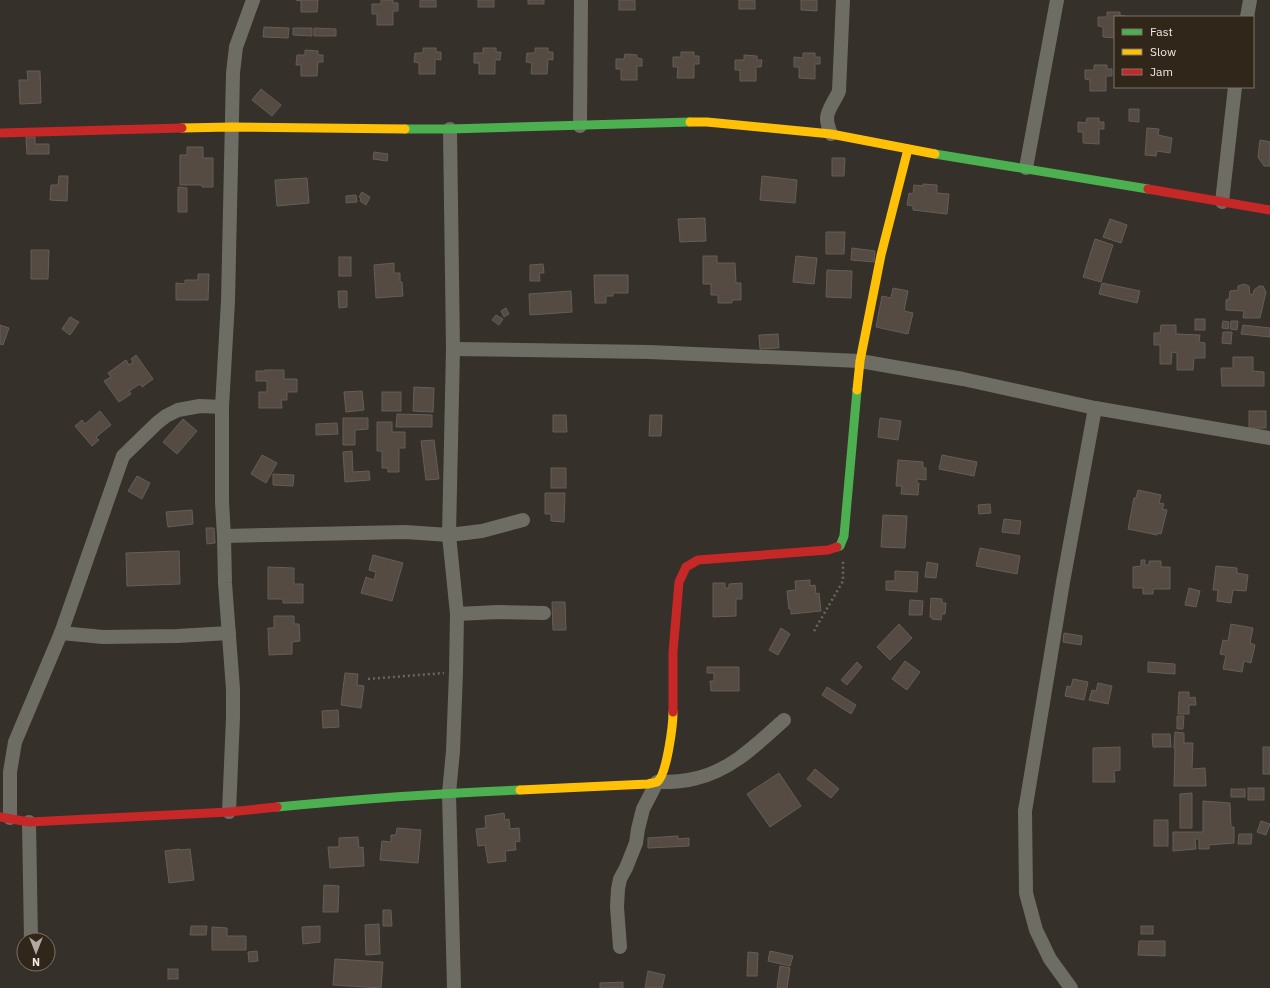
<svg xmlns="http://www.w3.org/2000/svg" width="1270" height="988" font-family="'IBM Plex Sans',sans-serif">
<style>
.building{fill:#554b42;stroke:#635e59}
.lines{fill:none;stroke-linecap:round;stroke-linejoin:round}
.path{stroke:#6a6760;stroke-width:2.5;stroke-dasharray:2 3;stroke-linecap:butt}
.street{stroke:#6e6d64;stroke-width:14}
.fast{stroke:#4caf50;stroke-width:9}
.slow{stroke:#ffc107;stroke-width:9}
.jam{stroke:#c62828;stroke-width:9}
</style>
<rect width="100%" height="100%" fill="#353029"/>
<g class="building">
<path d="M296 0H318L317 12H301V1Z"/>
<path d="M381 0H393V3H398V11H393V25H377V14H372V4H381Z"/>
<rect x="420" y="0" width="16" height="7"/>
<rect x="478" y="0" width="16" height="7"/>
<rect x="528" y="0" width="16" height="4"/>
<rect x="619" y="0" width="16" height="10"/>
<rect x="739" y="0" width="16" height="9"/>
<path d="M801 0H817V11L801 10Z"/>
<path d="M1107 12H1120V16H1125L1115 17V38L1103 37V27L1098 26V17H1107Z"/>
<path d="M264 27 289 28 288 38 263 37Z"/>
<path d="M293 28H312V36L293 35Z"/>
<path d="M314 28 336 29V36H314Z"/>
<path d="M423 48H436V52H441V60L435 59V74H419V63L414 62 415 53H423Z"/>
<path d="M483 48H496V52H501L500 60H495V74H479V63H474V53H483Z"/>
<path d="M535 48H548V52H553V60L548 59 547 74H531L532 63 526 62 527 53H535Z"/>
<path d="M305 50 318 51V55H323V62H318L317 76H301V65H296L297 55H305Z"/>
<path d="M681 52H694V56H699V64H694V78H677L678 67H673V57H681Z"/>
<path d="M803 53H815V57H820V64H815V79L799 78V67H794V57L803 58Z"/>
<path d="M625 54 637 55V58L642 59V66H637V80H621V69H616V59H624Z"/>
<path d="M744 55 757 56V60H762L761 67H756V81H740V70H735V60H744Z"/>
<path d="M1094 65H1107V69H1112V76H1106V91H1090V80L1085 79V70H1094Z"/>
<path d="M27 71H40L41 103 20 104 19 80H28Z"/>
<path d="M261 89 281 105 272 116 252 100Z"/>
<path d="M1129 109H1139V122L1129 121Z"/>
<path d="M1087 118H1099V122H1104V129H1099V144L1083 143V132H1078V122L1086 123Z"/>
<path d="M1147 128 1159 129 1158 135 1172 138 1170 153 1157 151 1156 156 1145 155Z"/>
<path d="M26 137H35V144H49V154H27Z"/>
<path d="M1260 140 1270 142V166H1264L1258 157Z"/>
<path d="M187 147H203V158H213V187H202V185H180V155H187Z"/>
<path d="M374 152 388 154 387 161 373 159Z"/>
<path d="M832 158H845L844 176H832Z"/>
<path d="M59 176H68L67 201 50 200 51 185H58Z"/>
<path d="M762 176 797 180 795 203 760 200Z"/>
<path d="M307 178 309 203 277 206 275 180Z"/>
<path d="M923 184 937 185V193L949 194 947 214 913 210V206L907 205 909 193 913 194 914 185 923 186Z"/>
<path d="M178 187 187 188V212H178Z"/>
<path d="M362 192 370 197 366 205 360 201 361 198 359 197Z"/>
<path d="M356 195 357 202 346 203V196Z"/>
<path d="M705 218 706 241 680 242 678 219Z"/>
<path d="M1110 219 1127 225 1121 243 1103 237Z"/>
<path d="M826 232H845L844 254H826Z"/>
<path d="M1095 239 1113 245 1101 282 1083 277Z"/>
<path d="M852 248 875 251 874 262 851 260Z"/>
<path d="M31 250H49L48 279H31Z"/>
<path d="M703 256H717V263H735L736 283H741V300H732V303H718V295H711V284H703Z"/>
<path d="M796 256 817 258 814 284 793 282Z"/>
<rect x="339" y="257" width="12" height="19"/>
<path d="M394 263V273H400V282H402L403 296 376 298 374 265Z"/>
<path d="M543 264 544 273H539L540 281H530V265Z"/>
<path d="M827 270 852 271 851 298 826 297Z"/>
<path d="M198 274H209L208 300H176V283L185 284V280H198Z"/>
<path d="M594 275H628V293H613V296H606V303H595Z"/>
<path d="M1102 283 1140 291 1137 303 1099 294Z"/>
<path d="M1244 284 1249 286 1250 295 1253 294 1254 290 1259 286H1263L1266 292 1260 318H1243L1244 311 1226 310V300L1229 299 1230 291 1238 290V286Z"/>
<path d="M893 288 908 291 904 311 913 313 908 334 876 327 882 296 891 298Z"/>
<path d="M338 291H347V307L339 308Z"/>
<path d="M571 291 572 312 530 315 529 294Z"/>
<path d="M506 308 509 314 504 317 501 311Z"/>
<path d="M496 315 503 319 499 325 492 320Z"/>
<path d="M70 317 79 322 70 335 62 329Z"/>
<rect x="1195" y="319" width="10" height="11"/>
<path d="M1223 321 1229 322 1228 329 1222 328Z"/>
<path d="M1231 321H1238L1237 330 1230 329Z"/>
<path d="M0 325 9 328 3 345 0 344Z"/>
<path d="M1161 325H1176V334L1200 335 1199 342 1205 343V358H1194L1193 370H1177V353L1172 352 1171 364H1160V345H1154V333H1160Z"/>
<path d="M1243 325 1270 328V337L1241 334Z"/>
<path d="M1223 332H1232L1231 344 1222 343Z"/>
<path d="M778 334 779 348 760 349 759 335Z"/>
<path d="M136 355 153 379 142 387 140 384 129 391 131 394 119 402 104 381 111 377 108 373 126 360 129 365 133 362 131 359Z"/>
<path d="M1233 357H1253V371L1264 372V386H1222L1221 368H1233Z"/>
<path d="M265 370H284V379H297V392H287V400H281L282 408H259V392H267V381H256V371H265Z"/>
<path d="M414 387 434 388 433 412 413 411Z"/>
<path d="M362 391 364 410 346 412 344 392Z"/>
<rect x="382" y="392" width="19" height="19"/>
<path d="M100 411 111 425 96 437 99 440 92 446 75 426 82 420 85 424Z"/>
<rect x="1249" y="411" width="17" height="17"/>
<path d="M397 414 432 415V427H396Z"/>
<path d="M553 415H566L567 432H553Z"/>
<path d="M650 415H662L661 436H649Z"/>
<path d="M343 418H368V429L355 430V445H343Z"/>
<path d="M880 418 901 421 898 440 878 437Z"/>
<path d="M183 419 197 431 177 454 163 442Z"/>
<path d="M377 422H392V432H405V448H399V472H388V468H382V451H377Z"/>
<path d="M337 423 338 434 316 435V424Z"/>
<path d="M434 440 439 479 426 480 421 441Z"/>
<path d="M352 451 353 472 369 471 370 480 345 482 343 452Z"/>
<path d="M262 455 277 463 266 483 251 474Z"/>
<path d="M942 455 977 462 974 476 939 469Z"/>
<path d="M898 460 923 462V468H926V480L917 479V483H919L918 495 901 494 902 486H896Z"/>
<rect x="551" y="468" width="15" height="20"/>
<path d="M273 474 294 475 293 486 273 485Z"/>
<path d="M137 476 150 483 142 499 128 491Z"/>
<path d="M1138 490 1161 495 1159 503 1164 504 1162 509 1167 510 1161 534 1158 533 1157 535 1128 529 1134 498H1136Z"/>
<path d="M545 493H565L564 522 551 521V514H545Z"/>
<path d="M990 504 991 513 979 514 978 505Z"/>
<path d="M192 510 193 524 168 527 166 512Z"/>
<path d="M883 515 907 516 905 548 881 547Z"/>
<path d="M1004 519 1021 521 1019 534 1002 532Z"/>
<path d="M206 528H214L215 543 207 544Z"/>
<path d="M980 548 1020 556 1017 574 976 566Z"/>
<path d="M179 551 180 584 127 586 126 553Z"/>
<path d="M373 555 403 563 392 601 361 593 366 577 374 580 376 572 369 570Z"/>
<path d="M1141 560H1145V565H1149V561H1161V567H1170V589H1153V594H1143V588H1133V567L1141 566Z"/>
<path d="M927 562 938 564 936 578 925 577Z"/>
<path d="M1216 566 1237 568V573L1248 575 1246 591 1233 590 1231 603 1217 601 1218 590H1213Z"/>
<path d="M268 567 294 568V584H303V603H283V599H268Z"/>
<path d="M895 571 918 572 917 592 886 590V581H895Z"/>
<path d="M810 580V586L815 585 816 594 819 593 821 611 791 614V609H789L787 591 796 590 795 581Z"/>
<path d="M713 583H725V588H729V584L742 583V599H736V616L713 617Z"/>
<path d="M1189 588 1200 591 1196 607 1185 605Z"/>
<path d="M931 598 942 599V603H946L945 614H942L941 620 932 619V617H930Z"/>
<path d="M910 600 923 601 922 615H909Z"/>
<path d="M552 602H565L566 630H553Z"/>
<path d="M274 616H294V624H299L300 641 292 642V654L269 655 268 628H274Z"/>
<path d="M899 624 912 638 890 660 877 647Z"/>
<path d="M1231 624 1253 628 1250 643 1255 645 1251 663 1244 661 1242 672 1223 669 1226 655 1220 654 1223 640 1228 641Z"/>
<path d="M781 628 790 634 778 655 769 650Z"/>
<path d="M1064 633 1082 636 1081 645 1063 642Z"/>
<path d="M905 661 920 672 907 690 892 679Z"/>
<path d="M857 662 862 667 847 685 841 680Z"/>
<path d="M1148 662 1175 664V674L1148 672Z"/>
<path d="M707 667H739V691H711L710 681H714V673H707Z"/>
<path d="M345 673 358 674 357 685 364 686 361 708 341 705Z"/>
<path d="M1073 679 1088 682 1084 700 1065 696 1067 686 1071 687Z"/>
<path d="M1098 683 1112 686 1108 704 1089 700 1092 690 1096 691Z"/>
<path d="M827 687 856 705 851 714 822 695Z"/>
<path d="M1179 692H1189V698L1195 697 1196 705H1189V714H1178Z"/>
<path d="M338 710 339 727 323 728 322 711Z"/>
<path d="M1177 716H1184L1183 729H1177Z"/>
<path d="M1175 732 1184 733V743H1193L1192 769 1205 768 1206 786H1174L1175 748H1174Z"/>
<path d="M1152 734H1170L1171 747H1153Z"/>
<path d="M1120 747V770L1114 771 1115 782H1093V748Z"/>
<rect x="1263" y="747" width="7" height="27"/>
<path d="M815 769 839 789 831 798 807 779Z"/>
<path d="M779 773 801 806 770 827 747 794Z"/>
<rect x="1248" y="788" width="16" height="12"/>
<rect x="1231" y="789" width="14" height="8"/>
<path d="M1192 793V828H1180V794Z"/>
<path d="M1203 801 1230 803 1231 827H1234V843L1209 845V849H1199V839H1195L1196 849 1173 851V832H1203Z"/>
<path d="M504 813 505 820 509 819 510 829 519 828 520 841 515 842 516 850 505 851 506 861 488 863 485 845 478 846 476 829 486 828 485 816Z"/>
<rect x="1154" y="820" width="14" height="26"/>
<path d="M1261 821 1270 824 1266 835 1257 832Z"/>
<path d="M397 828 421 830 418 863 380 860 382 841 391 842V835H396Z"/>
<path d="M1239 834H1252L1251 844H1238Z"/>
<path d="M678 836V839L689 838V846L648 848V838Z"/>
<path d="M358 837 359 848 363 847 364 866 330 868 328 847H339V838Z"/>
<path d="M180 849V850L190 849 194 880 169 883 165 851Z"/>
<path d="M324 885 339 886 338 912H323Z"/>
<path d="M383 910H391L392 926H383Z"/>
<path d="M379 924 380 954 366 955 365 925Z"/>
<path d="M191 926H207L206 935H190Z"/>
<path d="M320 926V942L303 944 302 927Z"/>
<rect x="1141" y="926" width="12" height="8"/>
<path d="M212 927 227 928V936H246V950H212Z"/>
<path d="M1139 941H1165V956L1138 955Z"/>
<path d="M257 951 258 961 249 962 248 952Z"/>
<path d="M770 951 793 956 790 966 768 961Z"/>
<path d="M748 952 758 953 757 976H747Z"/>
<path d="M335 959 383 962 381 988 333 985Z"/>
<path d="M780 966 790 968 787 988H777Z"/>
<rect x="168" y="969" width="10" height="10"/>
<path d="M648 971 665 975 662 988H645Z"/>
<path d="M623 982V988H600V983Z"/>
</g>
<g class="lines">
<g class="path">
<path d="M814 631 843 581V560"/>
<path d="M368 679 444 673"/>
</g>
<g class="street">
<path d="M1247 17 1250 0"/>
<path d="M580 126 581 0"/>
<path d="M450 129 453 349 449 535 457 614 456 672 453 751 449 793 454 988"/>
<path d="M831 134C829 129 827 123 827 118 827 110 836 99 839 91L843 0"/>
<path d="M1026 168 1057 0"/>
<path d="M1222 202 1235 87"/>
<path d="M453 349 649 352 860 361 963 379 1095 408 1270 438"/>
<path d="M224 536 405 532 449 535 482 531 523 520"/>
<path d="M457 614 498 612 544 613"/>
<path d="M61 633 103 637 177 636 229 633"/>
<path d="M229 812 233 717V689L225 583 224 536 222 502V407L228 301 233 73 236 47 253 0"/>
<path d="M10 818V772L15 742 61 633 123 456 157 423 166 416 178 410 200 406 222 407"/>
<path d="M29 822 31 940"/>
<path d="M620 947 617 907 618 889 620 879 626 868 636 843 638 829 643 809 657 782C671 782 684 782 697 778 732 770 758 743 784 720"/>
<path d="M1071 988 1050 959 1036 930 1026 893 1025 811 1063 582 1095 408"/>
</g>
<g class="fast">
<path d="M405 129H450L690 122"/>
<path d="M935 154 1148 189"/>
<path d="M837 547 840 546 844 536 857 390"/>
<path d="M277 807C358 799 439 793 520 790"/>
</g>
<g class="slow">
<path d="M690 122H707L831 134 935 154"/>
<path d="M182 128 232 127 405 129"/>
<path d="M857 390 860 361 881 255 908 149"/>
<path d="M520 790 648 784C651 783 655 783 657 782 667 775 673 724 673 712"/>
</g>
<g class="jam">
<path d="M0 133 182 128"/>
<path d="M1148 189 1270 210"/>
<path d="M673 712V652L679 582 686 567 698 560 828 550 837 547"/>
<path d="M0 817 29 822 229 812 277 807"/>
</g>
</g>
<rect x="1114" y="16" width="140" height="72" fill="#30271a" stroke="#7d756a"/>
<rect x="1122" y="29" width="20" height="6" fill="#4caf50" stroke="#7d756a"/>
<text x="1150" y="36" font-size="12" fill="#f0eae2">Fast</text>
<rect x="1122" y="49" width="20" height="6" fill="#ffc107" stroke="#7d756a"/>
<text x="1150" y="56" font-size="12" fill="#f0eae2">Slow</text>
<rect x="1122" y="69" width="20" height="6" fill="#c62828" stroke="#7d756a"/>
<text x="1150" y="76" font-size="12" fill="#f0eae2">Jam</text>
<g transform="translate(36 952) rotate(180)"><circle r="19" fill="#30271a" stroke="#7d756a"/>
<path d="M0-3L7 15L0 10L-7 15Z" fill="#afa9a1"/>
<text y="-6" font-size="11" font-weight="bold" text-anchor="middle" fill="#f0eae2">N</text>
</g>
</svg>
